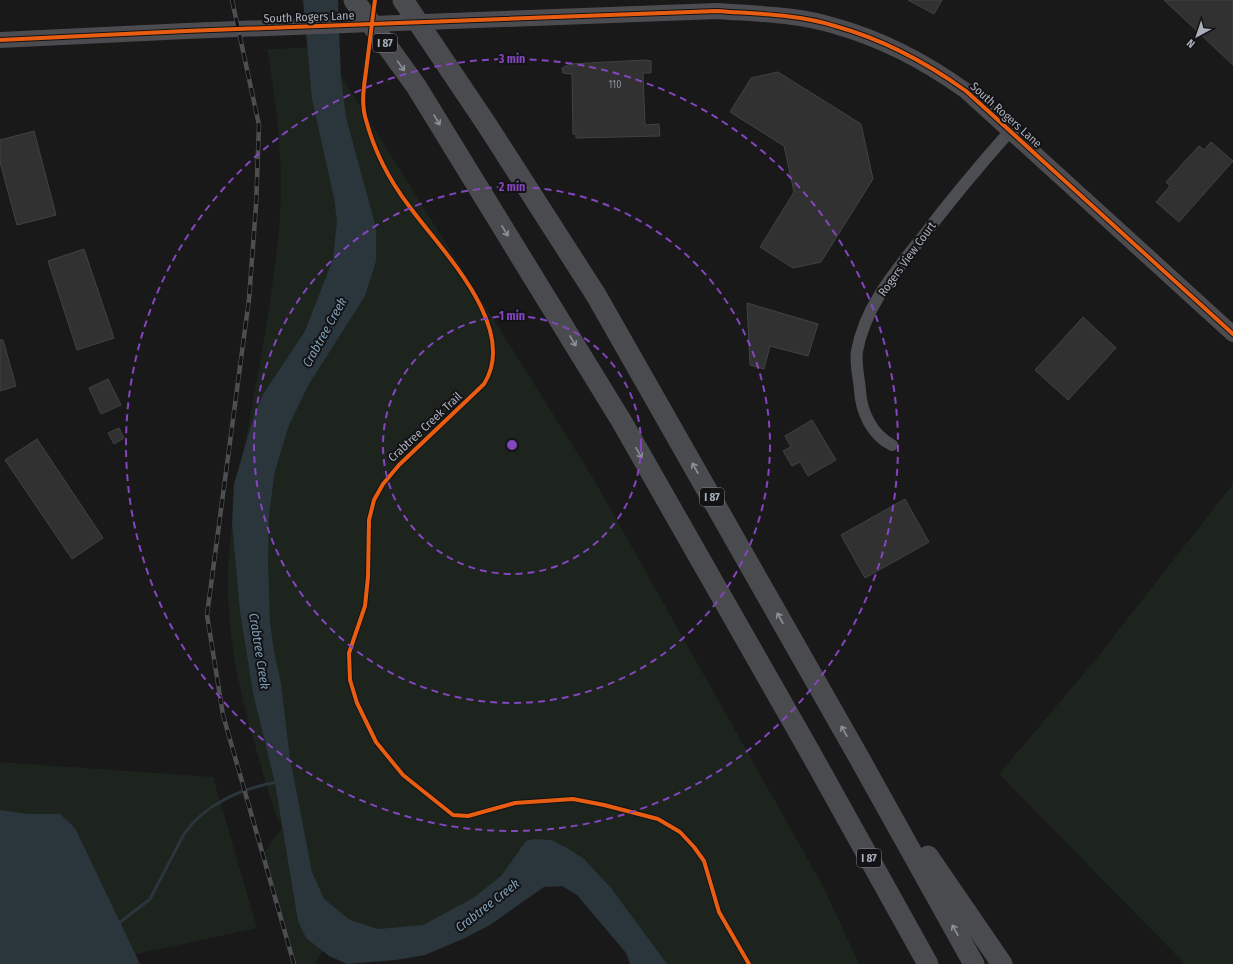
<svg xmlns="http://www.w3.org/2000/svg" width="1233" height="964" font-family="'Fira Sans Condensed',sans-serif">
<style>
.green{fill:#1c241d}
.water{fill:#2a353c}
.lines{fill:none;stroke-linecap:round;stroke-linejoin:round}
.stream{stroke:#2a353c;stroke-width:3}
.building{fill:#313131;stroke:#414245}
.street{stroke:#4c4e52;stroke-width:12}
.secondary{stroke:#4c4c50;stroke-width:16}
.highway{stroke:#4a4b4e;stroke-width:21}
.rail-casing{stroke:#4d4e51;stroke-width:4.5}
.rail{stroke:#131315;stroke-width:3;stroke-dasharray:9;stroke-linecap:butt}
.cycleway-casing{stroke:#131315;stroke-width:6}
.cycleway{stroke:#e95d12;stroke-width:4}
.oneway{stroke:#8c919a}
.ring{fill:none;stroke:#8446be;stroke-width:2;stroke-dasharray:7 5}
.labels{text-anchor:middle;stroke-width:4;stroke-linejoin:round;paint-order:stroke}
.number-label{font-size:10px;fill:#8b9098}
.shield{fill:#131315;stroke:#7c8089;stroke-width:1}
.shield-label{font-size:11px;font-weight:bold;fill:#a9afbb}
.street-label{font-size:12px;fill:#a9afbb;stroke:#131315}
.water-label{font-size:13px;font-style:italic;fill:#7da0b8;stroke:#131315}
.centre{fill:#8446be;stroke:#131315;stroke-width:2}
.ring-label{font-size:12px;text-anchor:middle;font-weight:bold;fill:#8446be;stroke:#131315;stroke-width:4;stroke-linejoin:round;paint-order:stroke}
</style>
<rect width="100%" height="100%" fill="#191919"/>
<g class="green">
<path d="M323 47 593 478 824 888 859 964H648L575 870 448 929 333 936 314 964H295L262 855 282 828C270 802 263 773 255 745 238 688 226 629 228 569 230 526 238 482 246 439 258 373 271 306 278 239 285 175 278 111 267 49Z"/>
<path d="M1233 484V964H1185L999 774 1092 664Z"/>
<path d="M0 762 213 777 257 928 90 964H0Z"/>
</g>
<g class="water">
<path d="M303 0H338L341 78 346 117 376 228V261L365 296 309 384 289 425 275 471 269 514 268 562 270 623 274 651 281 684 290 758 312 872 324 899 350 920 378 929 423 925 473 898 501 876 526 841 535 839 551 840 567 848 584 859 611 888 667 964H630L626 953 577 895 562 886 544 887 490 925 463 939 425 955 396 960 347 964 329 956 306 938 298 921 275 783 253 693 240 611 232 523 234 484 253 419 262 396 305 331 333 259 337 221 334 198 312 99Z"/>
<path d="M0 810 29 814H60L75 828 140 964H0Z"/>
</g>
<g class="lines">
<path class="stream" d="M119 923 150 899 184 834C205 804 242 788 278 782"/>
</g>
<g class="building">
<path d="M908 0H942L934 14Z"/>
<path d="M1164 0H1233V65Z"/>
<path d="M645 60 651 61V73H643L645 125 659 124 660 136 576 138V134H573L572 74 563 73 562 68 570 64Z"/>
<path d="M778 72 861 124 873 179 821 262 793 268 760 247 794 192 784 146 730 112 751 78Z"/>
<path d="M34 131 56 215 17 225 0 162V140Z"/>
<path d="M1211 142 1233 161 1179 222 1156 202 1170 186 1166 182 1199 146 1204 150Z"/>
<path d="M84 249 114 338 77 350 48 261Z"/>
<path d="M747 303 818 324 808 356 770 346 764 369 750 365Z"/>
<path d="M1083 317 1116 348 1068 400 1035 370Z"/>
<path d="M0 340H3L16 386 0 391Z"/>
<path d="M108 379 121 405 101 414 89 388Z"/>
<path d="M812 420 836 460 808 476 800 462 792 466 783 451 791 447 785 436Z"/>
<path d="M119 428 124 438 114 444 108 433Z"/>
<path d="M37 439 103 538 72 559 5 460Z"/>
<path d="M905 499 929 542 865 578 841 535Z"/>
</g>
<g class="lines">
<path class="street" d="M892 445C872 435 861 412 860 390 859 378 855 363 857 351 865 307 894 273 921 239 949 202 979 166 1010 131"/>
<path class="secondary" d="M0 40 186 31 717 11C756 14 798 14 835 26 882 39 927 63 966 91L1233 334"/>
<g class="highway">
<path d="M354 0 416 86 622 422 810 752 928 964"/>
<path d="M403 0 487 125 596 295 857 754 974 964"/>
<path d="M928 856 1002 964"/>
</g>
<g class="rail-casing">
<path id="rail" d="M232 0 259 125 256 206 249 299 207 615 223 715 294 964"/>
</g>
<use href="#rail" class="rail"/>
<g class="cycleway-casing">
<g id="cycleway">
<path d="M375 0C372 21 370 42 367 63 365 82 360 101 366 120 374 150 390 181 409 206 440 249 520 327 484 384L399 465 383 484 374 500 369 520 368 577 365 606 349 653 350 680 357 703 376 742 403 775 453 815 468 816 515 803 573 799 604 805 658 819 680 832 694 847 704 861 719 912 749 964"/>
<path d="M0 40 186 31 717 11C756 14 798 14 835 26 882 39 927 63 966 91L1233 334"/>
</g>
</g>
<use href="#cycleway" class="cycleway"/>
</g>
<defs><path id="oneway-shaft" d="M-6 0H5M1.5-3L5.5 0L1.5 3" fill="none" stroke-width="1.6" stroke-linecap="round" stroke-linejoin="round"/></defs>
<g class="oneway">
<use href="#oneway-shaft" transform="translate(401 66) rotate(54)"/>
<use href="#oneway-shaft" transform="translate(437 120) rotate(59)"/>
<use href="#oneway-shaft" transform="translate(505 231) rotate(59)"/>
<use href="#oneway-shaft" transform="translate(573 341) rotate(59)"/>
<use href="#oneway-shaft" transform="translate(639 453) rotate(60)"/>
<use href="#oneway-shaft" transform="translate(695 468) rotate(-119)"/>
<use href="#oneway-shaft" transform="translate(780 618) rotate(-119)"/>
<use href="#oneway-shaft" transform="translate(844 731) rotate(-119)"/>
<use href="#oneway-shaft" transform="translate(955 930) rotate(-119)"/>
</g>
<g class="ring">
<circle cx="512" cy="445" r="129"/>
<circle cx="512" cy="445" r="258"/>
<circle cx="512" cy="445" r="386"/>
</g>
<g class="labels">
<g class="number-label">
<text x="615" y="88">110</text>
</g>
<g class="shield">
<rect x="373" y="34" width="24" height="18" rx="3"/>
<rect x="700" y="488" width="24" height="18" rx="3"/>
<rect x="857" y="849" width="24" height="18" rx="3"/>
</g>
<g class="shield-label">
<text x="385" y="47">I 87</text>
<text x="712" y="501">I 87</text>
<text x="869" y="862">I 87</text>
</g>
<g class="street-label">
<text transform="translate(309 17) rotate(-2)" y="4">South Rogers Lane</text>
<text transform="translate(1006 115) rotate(42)" y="4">South Rogers Lane</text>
<text transform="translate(907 259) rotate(-54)" y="4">Rogers View Court</text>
<text transform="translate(425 427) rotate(-43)" y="4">Crabtree Creek Trail</text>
</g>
<g class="water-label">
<text transform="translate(324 332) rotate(-61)" y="5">Crabtree Creek</text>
<text transform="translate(260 651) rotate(81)" y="5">Crabtree Creek</text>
<text transform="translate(487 905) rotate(-38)" y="5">Crabtree Creek</text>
</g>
</g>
<circle cx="512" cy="445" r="6" class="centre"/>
<g class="ring-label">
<text x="512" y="63">3 min</text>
<text x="512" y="191">2 min</text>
<text x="512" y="320">1 min</text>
</g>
<g transform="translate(1197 36) rotate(220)" stroke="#131315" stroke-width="3" paint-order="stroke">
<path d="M0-3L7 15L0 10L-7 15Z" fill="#a9afbb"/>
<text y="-6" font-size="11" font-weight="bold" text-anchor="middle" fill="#a9afbb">N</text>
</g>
</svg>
